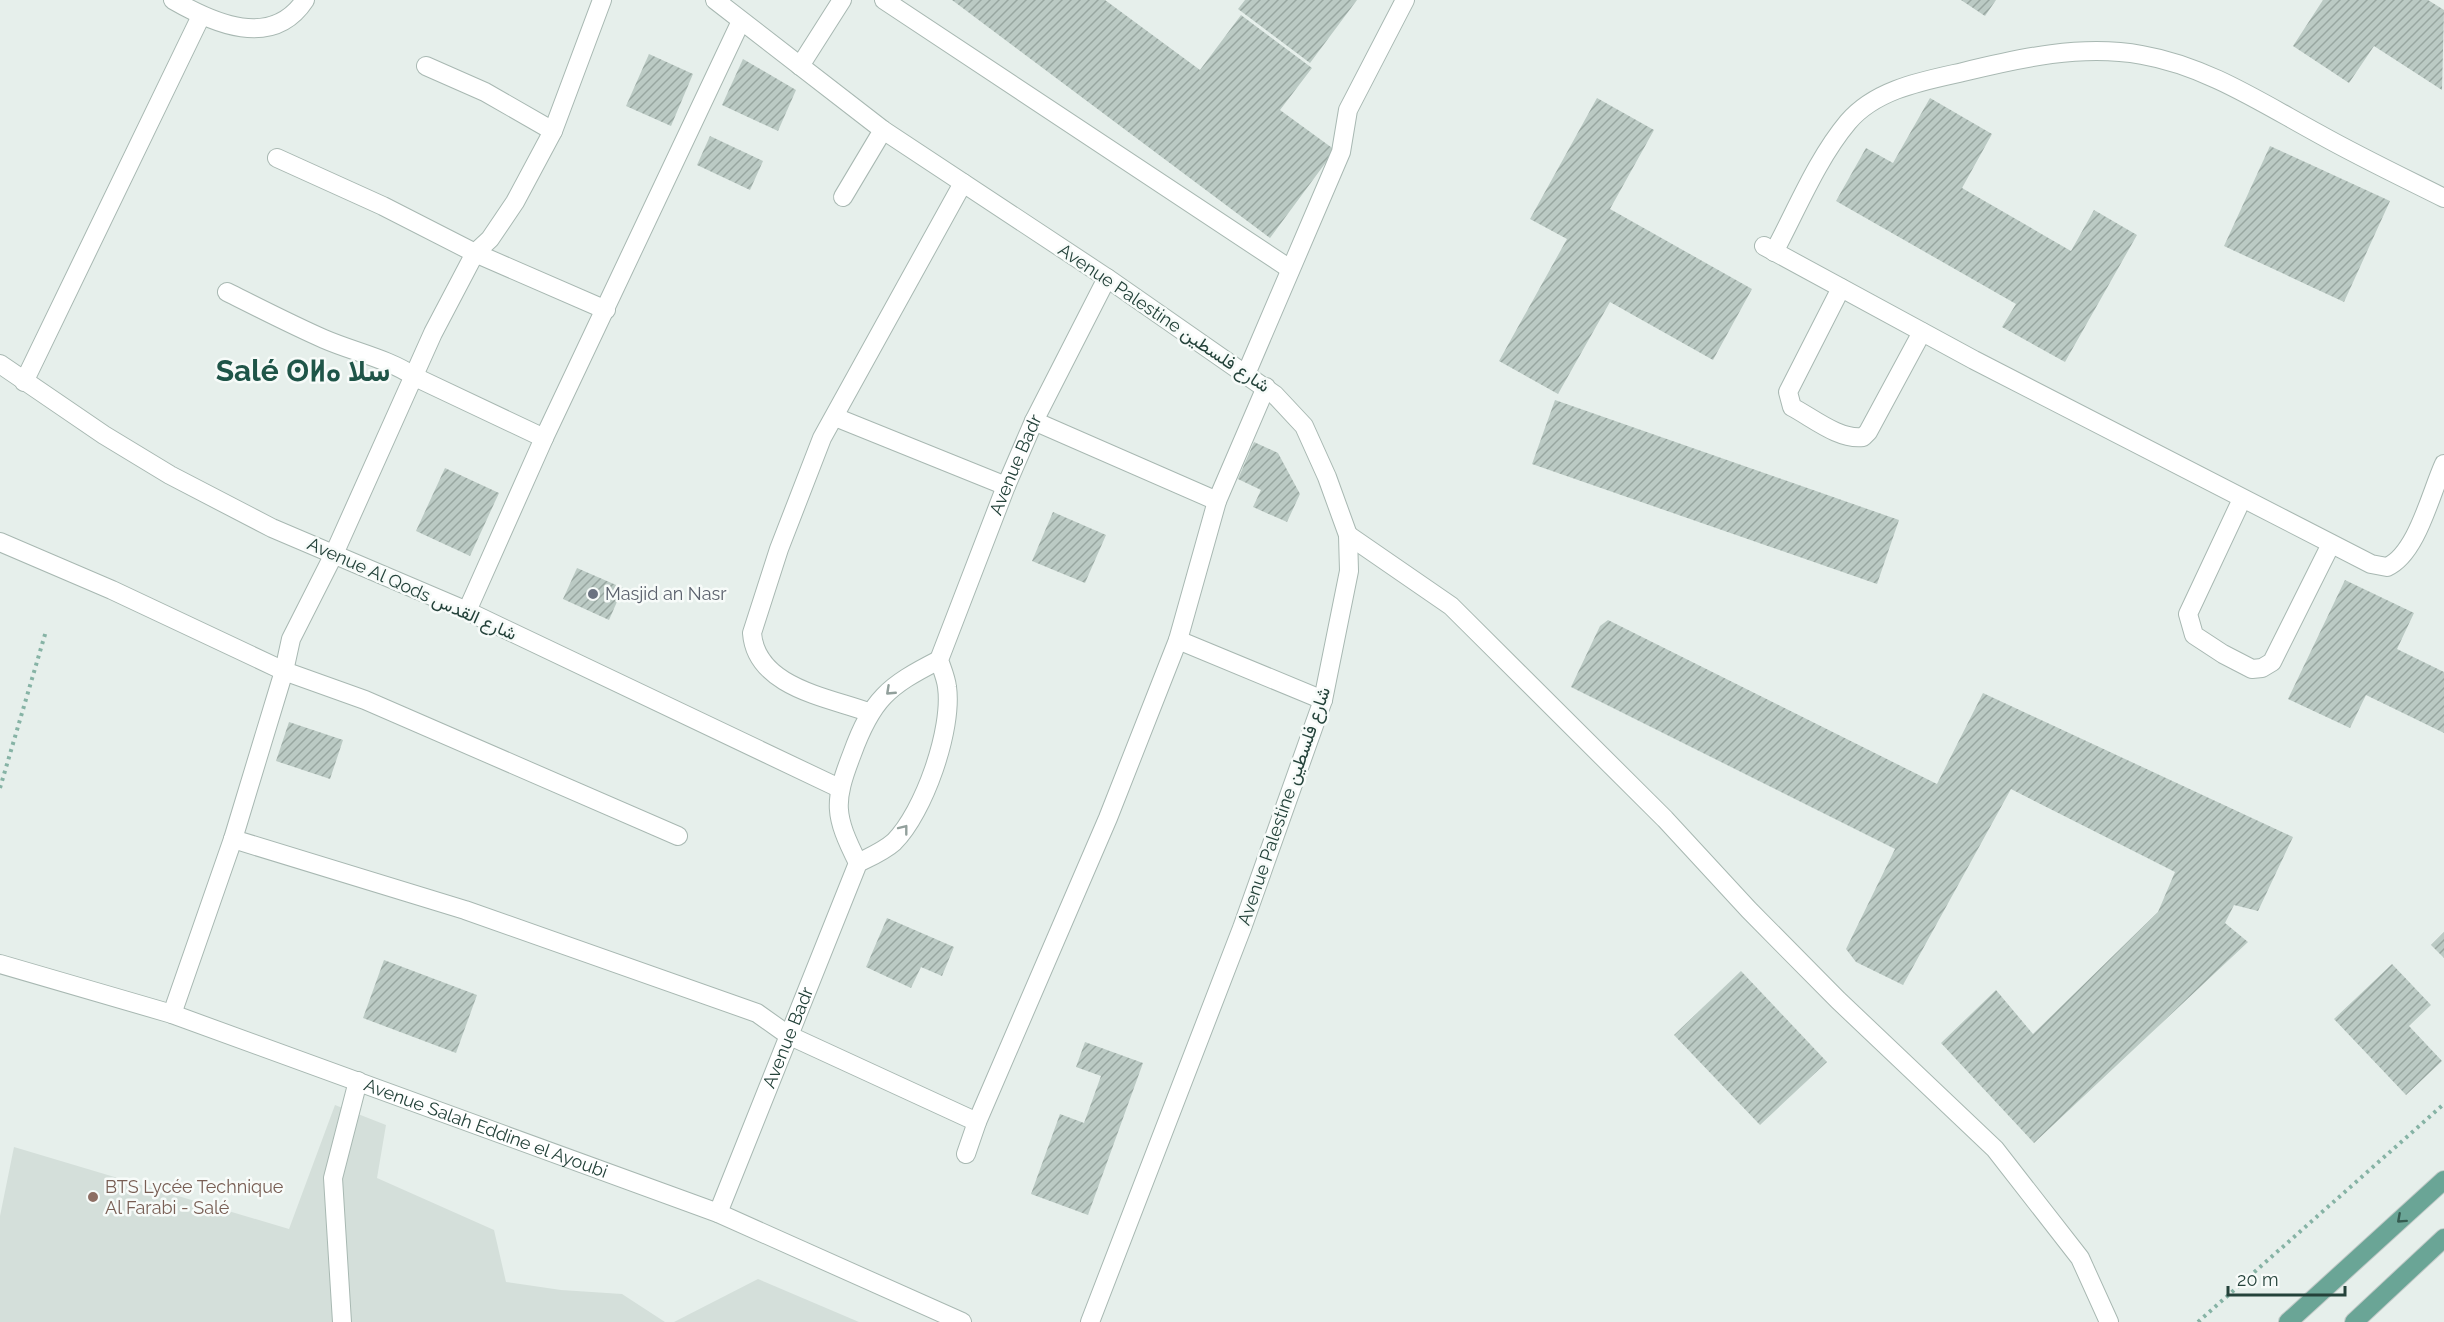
<svg xmlns="http://www.w3.org/2000/svg" width="2444" height="1322" font-family="Raleway,Vazirmatn,'Noto Sans Tifinagh',sans-serif">
<style>
.built{fill:#d4dfda}
.building{fill:url(#building-hatch)}
.lines{fill:none;stroke-linecap:round;stroke-linejoin:round}
.service-casing{stroke:#a8b8b2;stroke-width:20}
.pedestrian-casing{stroke:#a8b8b2;stroke-width:20}
.minor-casing{stroke:#a8b8b2;stroke-width:20}
.primary-casing{stroke:#c2cac8;stroke-width:20}
.path{stroke:#86b3a5;stroke-width:4;stroke-dasharray:3 4.5;stroke-linecap:butt}
.service{stroke:#fff;stroke-width:18}
.pedestrian{stroke:#fff;stroke-width:18}
.minor{stroke:#fff;stroke-width:18}
.primary{stroke:#6aa596;stroke-width:18}
.oneway{stroke:#92a09c}
.oneway2{stroke:#365b51}
.worship-dot{fill:#6b7280;stroke:#f7fbf9;stroke-width:2}
.education-dot{fill:#8d6e63;stroke:#f7fbf9;stroke-width:2}
.labels{text-anchor:middle;stroke-width:5;stroke-linejoin:round;paint-order:stroke}
.street-label{font-size:18px;fill:#24423a;stroke:#f7fbf9}
.worship-label{font-size:18px;fill:#5b616d;stroke:#f7fbf9;text-anchor:start}
.education-label{font-size:18px;fill:#785e54;stroke:#f7fbf9;text-anchor:start}
.town-label{font-size:30px;font-weight:bold;fill:#1f5548;stroke:#f7fbf9}
</style>
<defs>
<pattern id="building-hatch" width="6" height="6" patternUnits="userSpaceOnUse" patternTransform="scale(1.5)"><rect width="6" height="6" fill="#bbcac4"/><path d="M-1 1l2-2M0 6l6-6M5 7l2-2" fill="none" stroke="#98a6a0"/></pattern>
</defs>
<rect width="100%" height="100%" fill="#e6efeb"/>
<g class="built">
<path d="M335 1105 386 1125 377 1178 494 1230 506 1282 561 1290 622 1294 665 1322H0V1216L14 1147 289 1229Z"/>
<path d="M758 1279 859 1322H674Z"/>
</g>
<g class="building">
<path d="M952 0H1105L1200 70 1241 15 1312 68 1280 110 1335 150 1270 238Z"/>
<path d="M1245 0H1357L1310 63 1238 9Z"/>
<path d="M1961 0H1996L1985 16Z"/>
<path d="M2323 0H2428L2444 10 2442 90 2374 46 2349 83 2293 46Z"/>
<path d="M649 54 693 74 671 126 626 106Z"/>
<path d="M743 59 796 90 778 131 722 105Z"/>
<path d="M1597 98 1654 130 1610 209 1752 289 1713 360 1610 302 1558 394 1499 361 1567 239 1530 219Z"/>
<path d="M1930 98 1992 134 1962 188 2071 251 2094 210 2137 235 2065 362 2002 327 2016 304 1836 201 1866 148 1893 163Z"/>
<path d="M710 136 763 161 750 190 697 165Z"/>
<path d="M2270 146 2390 201 2344 302 2224 246Z"/>
<path d="M1555 400 1899 520 1877 584 1532 464Z"/>
<path d="M1254 442 1278 453 1300 494 1287 522 1253 507 1261 490 1238 479Z"/>
<path d="M445 468 499 493 470 556 416 531Z"/>
<path d="M1053 512 1106 535 1085 583 1032 561Z"/>
<path d="M577 568 623 588 609 620 563 599Z"/>
<path d="M2345 580 2414 613 2397 649 2444 672V733L2366 695 2350 728 2288 699Z"/>
<path d="M1608 620 1937 784 1983 693 2293 837 2258 911 2234 905 2225 923 2248 942 2034 1143 1941 1043 1996 990 2033 1034 2158 912 2175 872 2011 789 1903 985 1856 962 1846 949 1895 849 1571 687 1600 626Z"/>
<path d="M289 722 343 740 330 779 276 761Z"/>
<path d="M887 918 954 947 942 976 921 967 911 988 866 967Z"/>
<path d="M2444 932V958L2431 945Z"/>
<path d="M384 960 477 995 456 1053 363 1018Z"/>
<path d="M2392 964 2431 1005 2409 1026 2442 1061 2406 1095 2334 1019Z"/>
<path d="M1741 971 1827 1062 1760 1125 1674 1035Z"/>
<path d="M1085 1042 1143 1063 1088 1215 1031 1194 1060 1114 1084 1123 1092 1101 1101 1076 1076 1067Z"/>
</g>
<g class="lines">
<g class="service-casing">
<g id="service">
<path d="M1841 288 1788 392 1792 407C1813 418 1839 440 1863 437L1868 432 1922 332"/>
<path d="M2242 499 2188 614 2194 635 2223 654 2252 669 2262 668 2272 662 2331 544"/>
<path d="M1348 535 1451 606 1665 819 1749 910 1838 1000 1995 1149 2080 1258 2109 1322"/>
<path d="M342 1322 333 1178 358 1081"/>
</g>
</g>
<g class="pedestrian-casing">
<g id="pedestrian">
<path d="M1034 421 1217 501"/>
<path d="M788 1035 977 1122"/>
</g>
</g>
<g class="minor-casing">
<g id="minor">
<path d="M173 0C213 23 272 50 305 0"/>
<path d="M715 0 883 130 1107 278 1275 395 1304 426 1327 477 1348 535 1349 571 1323 700 1242 928 1090 1322"/>
<path d="M884 0 1290 269"/>
<path d="M426 66 485 92 553 131"/>
<path d="M800 66 842 0"/>
<path d="M277 158 383 206 475 253 606 310"/>
<path d="M843 197 883 130"/>
<path d="M1764 246 1974 360 2371 564 2387 567C2417 554 2431 492 2444 464"/>
<path d="M1774 252C1797 209 1817 159 1848 122 1876 89 1923 81 1963 72 2020 58 2082 44 2142 55 2206 66 2262 103 2319 134 2360 157 2402 177 2444 198"/>
<path d="M227 292C259 308 292 325 324 339 354 352 389 359 415 377L544 438"/>
<path d="M0 364 104 435 170 475 272 528 467 611 839 788"/>
<path d="M1246 374 1341 152 1348 110 1405 0"/>
<path d="M24 382 201 16"/>
<path d="M835 417 1006 486"/>
<path d="M0 542 112 590 284 671 365 700 678 836"/>
<path d="M467 611 544 438 741 21"/>
<path d="M1178 640 1323 700"/>
<path d="M868 712C827 697 756 687 752 633L779 549 822 438 963 183"/>
<path d="M233 839 465 910 757 1013 788 1035"/>
<path d="M858 863C834 815 833 803 852 754 872 699 888 686 939 660"/>
<path id="s1" d="M0 964 172 1014 718 1213 962 1322"/>
<path d="M172 1014 233 839 284 671 291 639 334 554 433 333 475 253 490 239 515 202 553 131 602 0"/>
<path d="M966 1154 977 1122 1108 818 1178 640 1217 501 1266 387"/>
<path id="s2" d="M718 1213 858 863C870 857 884 851 894 842 924 812 953 729 947 687 946 678 942 669 939 660L1006 486 1034 421 1107 278"/>
</g>
</g>
<g class="primary-casing">
<g id="primary">
<path d="M2288 1322 2444 1180"/>
<path d="M2354 1322 2444 1238"/>
</g>
</g>
<g class="path">
<path d="M0 788 46 631"/>
<path d="M2198 1322 2444 1104"/>
</g>
<use href="#service" class="service"/>
<use href="#pedestrian" class="pedestrian"/>
<use href="#minor" class="minor"/>
<use href="#primary" class="primary"/>
</g>
<defs><path id="oneway-chevron" d="M-2-3.5L2.5 0L-2 3.5" fill="none" stroke-width="1.6" stroke-linecap="round" stroke-linejoin="round" transform="scale(1.5)"/></defs>
<g class="oneway">
<use href="#oneway-chevron" transform="translate(890 691) rotate(137)"/>
<use href="#oneway-chevron" transform="translate(904 829) rotate(-52)"/>
</g>
<use class="oneway2" href="#oneway-chevron" transform="translate(2401 1219) rotate(138)"/>
<circle class="worship-dot" cx="593" cy="594" r="6"/>
<circle class="education-dot" cx="93" cy="1197" r="6"/>
<g class="labels">
<g class="street-label">
<text transform="translate(1164 318) rotate(34)" y="6">Avenue Palestine شارع فلسطين</text>
<text dy="6" stroke="none"><textPath href="#s2" startOffset="824">Avenue Badr</textPath></text>
<text transform="translate(412 589) rotate(24)" y="6">Avenue Al Qods شارع القدس</text>
<text transform="translate(1284 806) rotate(-71)" y="6">Avenue Palestine شارع فلسطين</text>
<text dy="6" stroke="none"><textPath href="#s2" startOffset="189">Avenue Badr</textPath></text>
<text dy="6" stroke="none"><textPath href="#s1" startOffset="513">Avenue Salah Eddine el Ayoubi</textPath></text>
</g>
<g class="worship-label">
<text x="605" y="600">Masjid an Nasr</text>
</g>
<g class="education-label">
<text x="105" y="1193">BTS Lycée Technique<tspan x="105" dy="21">Al Farabi - Salé</tspan></text>
</g>
<g class="town-label">
<text x="303" y="381">Salé ⵙⵍⴰ سلا</text>
</g>
</g>
<path d="M2228 1286v9h117v-9" fill="none" stroke="#24423a" stroke-width="3"/>
<text x="2237" y="1286" font-size="18" fill="#24423a" stroke="#f7fbf9" stroke-width="4.5" paint-order="stroke">20 m</text>
</svg>
